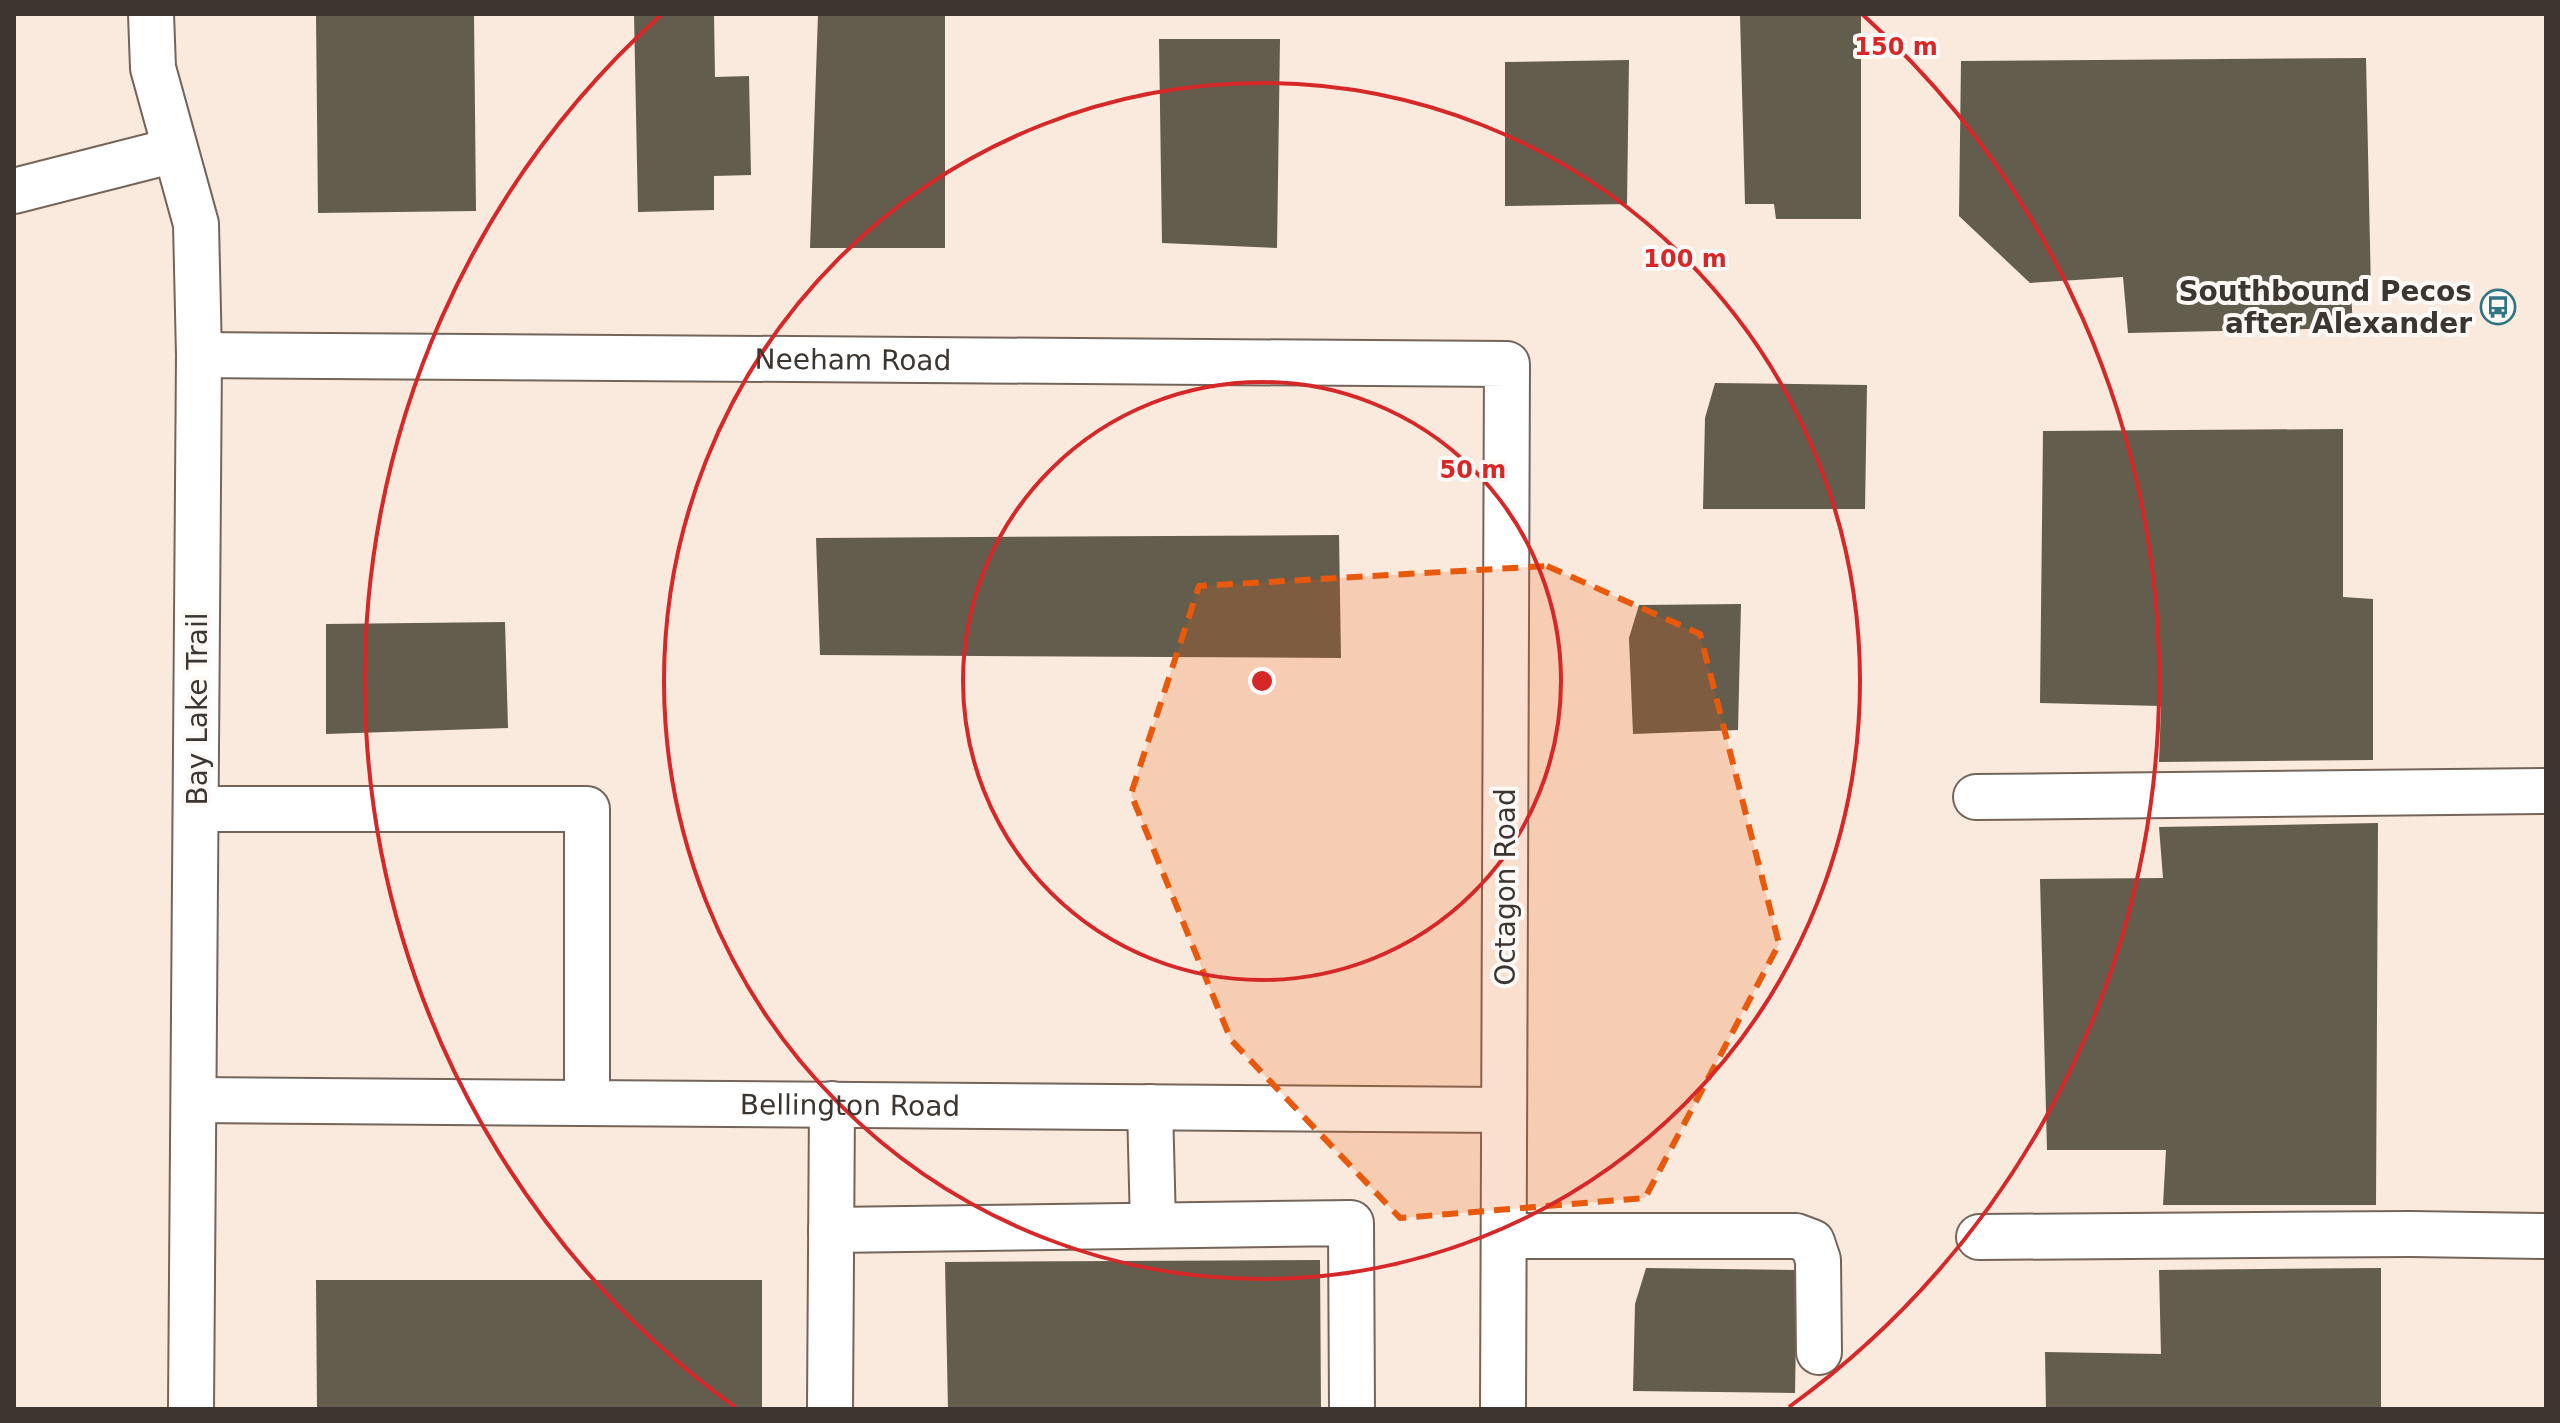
<svg xmlns="http://www.w3.org/2000/svg" width="2560" height="1423" font-family="'DejaVu Sans',sans-serif">
<style>
.building{fill:#635d4e}
.lines{fill:none;stroke-linecap:round;stroke-linejoin:round}
.minor-casing{stroke:#74655b;stroke-width:48}
.minor{stroke:#fff;stroke-width:44}
.marked{fill:#e8590c;fill-opacity:0.2;stroke:#e8590c;stroke-width:6;stroke-dasharray:16 10;stroke-linejoin:round}
.ring{fill:none;stroke:#d62828;stroke-width:4}
.labels{text-anchor:middle;stroke-width:8;stroke-linejoin:round;paint-order:stroke}
.poi-label{font-size:28px;font-weight:bold;fill:#3c3530;stroke:#fcf9f6;text-anchor:end}
.street-label{font-size:28px;fill:#3c3530;stroke:#fcf9f6}
.centre{fill:#d62828;stroke:#fcf9f6;stroke-width:4}
.ring-label{font-size:24px;text-anchor:middle;font-weight:bold;fill:#d62828;stroke:#fcf9f6;stroke-width:8;stroke-linejoin:round;paint-order:stroke}
</style>
<rect width="100%" height="100%" fill="#fae9dd"/>
<g class="building">
<path d="M316 14H474L476 211 318 213Z"/>
<path d="M634 14H714L715 77 749 76 751 175 714 176V210L638 212Z"/>
<path d="M818 14H945V248H810Z"/>
<path d="M1861 14V219H1776L1774 204H1745L1740 15Z"/>
<path d="M1159 39H1280L1277 248 1162 243Z"/>
<path d="M2366 58 2371 292 2351 291 2353 328 2128 333 2123 277 2030 283 1959 216 1961 61Z"/>
<path d="M1629 60 1627 204 1505 206V62Z"/>
<path d="M1715 383 1867 385 1865 509H1703L1705 418Z"/>
<path d="M2343 429V597L2373 599V760L2159 762 2161 706 2040 703 2043 431Z"/>
<path d="M1339 535 1341 658 820 655 816 538Z"/>
<path d="M1741 604 1738 730 1633 734 1629 638 1639 605Z"/>
<path d="M505 622 508 728 326 734V624Z"/>
<path d="M2378 823 2376 1205H2163L2166 1150H2047L2040 879 2163 878 2159 827Z"/>
<path d="M1320 1260 1321 1409H948L945 1262Z"/>
<path d="M1646 1268 1797 1270 1795 1393 1633 1391 1635 1304Z"/>
<path d="M2381 1268V1409H2046L2045 1352 2161 1354 2159 1270Z"/>
<path d="M316 1280H762V1409H317Z"/>
</g>
<g class="lines">
<g class="minor-casing">
<g id="minor">
<path d="M151 14 153 68 196 224 199 355 191 1409"/>
<path d="M14 191 175 150"/>
<path id="s1" d="M199 355 1507 364 1503 1409"/>
<path d="M1976 797 2546 791"/>
<path d="M196 809H587V1102"/>
<path id="s2" d="M194 1100 1504 1110"/>
<path d="M1150 1107 1153 1225"/>
<path d="M831 1230 1351 1223 1352 1409"/>
<path d="M1504 1236H1796L1812 1242 1818 1260 1819 1352"/>
<path d="M1979 1237 2411 1234 2546 1236"/>
<path d="M830 1409 832 1104"/>
</g>
</g>
<use href="#minor" class="minor"/>
</g>
<path class="marked" d="M1547 566 1700 634 1779 944 1645 1198 1400 1218 1231 1040 1131 794 1199 586Z"/>
<g class="ring">
<circle cx="1262" cy="681" r="299"/>
<circle cx="1262" cy="681" r="598"/>
<path d="M735 1407A897 897 0 0 1 662 14M1862 14A897 897 0 0 1 1789 1407"/>
</g>
<defs>
<g id="bus-ring" transform="scale(1.8)"><circle r="9.5" fill="#fcf9f6" stroke="#307583" stroke-width="1.5"/><path d="M-5-6H5V4H4V6H2V4H-2V6H-4V4H-5ZM-3.5-4V0h7V-4ZM-3.5 1.2v1.5H-2V1.2ZM2 1.2v1.5H3.5V1.2Z" fill="#307583"/></g>
</defs>
<g fill-rule="evenodd">
<use href="#bus-ring" x="2498" y="307"/>
</g>
<g class="labels">
<g class="poi-label">
<text x="2472" y="301">Southbound Pecos<tspan x="2472" dy="32">after Alexander</tspan></text>
</g>
<g class="street-label">
<text dy="10" stroke="none"><textPath href="#s1" startOffset="654">Neeham Road</textPath></text>
<text transform="translate(197 709) rotate(-90)" y="10">Bay Lake Trail</text>
<text transform="translate(1505 887) rotate(-90)" y="10">Octagon Road</text>
<text dy="10" stroke="none"><textPath href="#s2" startOffset="656">Bellington Road</textPath></text>
</g>
</g>
<circle cx="1262" cy="681" r="12" class="centre"/>
<g class="ring-label">
<text x="1896" y="55">150 m</text>
<text x="1685" y="267">100 m</text>
<text x="1473" y="478">50 m</text>
</g>
<rect width="2560" height="1423" fill="none" stroke="#3c3530" stroke-width="32"/>
</svg>
